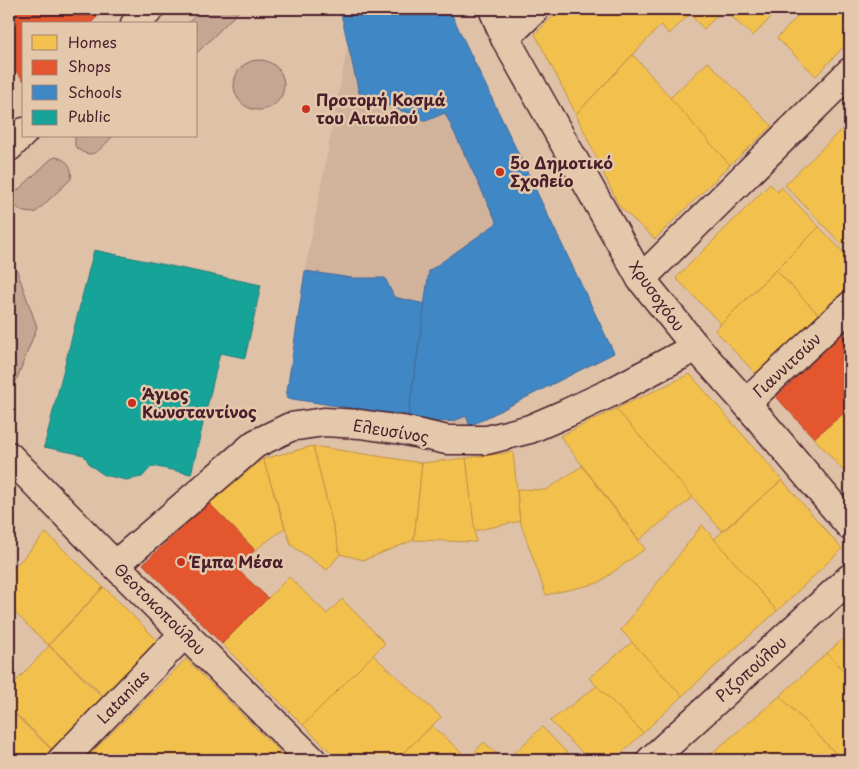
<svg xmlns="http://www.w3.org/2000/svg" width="859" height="769" font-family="'Playpen Sans',sans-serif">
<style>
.built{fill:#d1b39c}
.green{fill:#c5a692;stroke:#88625e}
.homes{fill:#f2c14e;stroke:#c09044}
.shops{fill:#e4572e;stroke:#b6462d}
.schools{fill:#3f88c5;stroke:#426897}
.public{fill:#17a398;stroke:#267b77}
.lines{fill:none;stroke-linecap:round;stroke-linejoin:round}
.street-casing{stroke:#4a1f2b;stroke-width:31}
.secondary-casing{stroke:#4a1f2b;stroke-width:31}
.street{stroke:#e4c8ac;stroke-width:28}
.secondary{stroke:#e4c8ac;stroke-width:28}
.poi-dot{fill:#c8321e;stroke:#e4c8ac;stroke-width:2}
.labels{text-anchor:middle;stroke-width:5;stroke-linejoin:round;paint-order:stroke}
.poi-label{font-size:16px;font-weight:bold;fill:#4a1f2b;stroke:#e4c8ac;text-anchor:start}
.street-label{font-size:16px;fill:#4a1f2b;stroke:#e4c8ac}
</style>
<rect width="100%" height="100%" fill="#dec1a7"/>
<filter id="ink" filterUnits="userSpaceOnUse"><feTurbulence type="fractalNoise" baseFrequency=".02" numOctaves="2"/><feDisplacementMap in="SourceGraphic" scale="10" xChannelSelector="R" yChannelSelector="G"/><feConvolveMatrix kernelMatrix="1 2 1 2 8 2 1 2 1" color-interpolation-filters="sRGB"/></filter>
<g filter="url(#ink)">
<path class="built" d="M340 9H449L614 353 470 426 286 398 305 271 348 44Z"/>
<g class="green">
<path d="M202 9H241L196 54V24H187Z"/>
<circle cx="259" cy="85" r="25"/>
<path d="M75 136H113C100 149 92 163 75 146Z"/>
<path d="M56 157C68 160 73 167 71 179L36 212C21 215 13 208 15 193L51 159Z"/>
<path d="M9 266 16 268 37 327 9 399Z"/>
</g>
<g class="homes">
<path d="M561 9H685L690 14 669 34 661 25 576 114 535 34Z"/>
<path d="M685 9H779L753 36 723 9 704 29Z"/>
<path d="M805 9H850V40L816 76 777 38Z"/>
<path d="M633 55 730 165 655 239 619 206 576 114Z"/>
<path d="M708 62 772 126 730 165 670 98Z"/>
<path d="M850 116V129L844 123Z"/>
<path d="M845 126 850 131V253L785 185Z"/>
<path d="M770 184 778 192 781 187 819 227 721 324 676 278Z"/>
<path d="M819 227 850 259V285L819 315 776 270Z"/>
<path d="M776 270 819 315 756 374 715 330Z"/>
<path d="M690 374 782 480 722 531 616 409Z"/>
<path d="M850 408V478L814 438Z"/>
<path d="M616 409 693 497 639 540 560 436Z"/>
<path d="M313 446 422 463 414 540 364 560 340 554Z"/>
<path d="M313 446 340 554 327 570 291 545 263 459Z"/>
<path d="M513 452 520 521 474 531 466 458Z"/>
<path d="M466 458 476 542 414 540 422 463Z"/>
<path d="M263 459 285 528 255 550 209 503Z"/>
<path d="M582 466 645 549 598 583 546 595 520 521 517 489 546 490Z"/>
<path d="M782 480 842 549 777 611 714 539Z"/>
<path d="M702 525 777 611 682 696 621 630Z"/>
<path d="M46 533 103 587 48 645 9 607V573Z"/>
<path d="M289 577 327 614 342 599 385 643 303 725 222 644Z"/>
<path d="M104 587 158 641 104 696 49 645Z"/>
<path d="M850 633V678L827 653Z"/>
<path d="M632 642 682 696 643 733 589 678Z"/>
<path d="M49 646 103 697 52 749 9 707V689Z"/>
<path d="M827 653 850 678V760H842L780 696Z"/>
<path d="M373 655 441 717 396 760H339L303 725Z"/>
<path d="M186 659 283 755 274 760H84Z"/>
<path d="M597 686 643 733 614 760H590L550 721Z"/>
<path d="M780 696 842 760H707L705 759Z"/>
<path d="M9 709 51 749 41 760H9Z"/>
<path d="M432 726 469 759 484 742 503 760H396Z"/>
<path d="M542 727 574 760H507Z"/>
</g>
<g class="shops">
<path d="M11 9H105L90 24H24V81L9 63V11Z"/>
<path d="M850 327V408L814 438 776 397Z"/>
<path d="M209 503 255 550 237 569 268 598 222 644 143 564Z"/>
</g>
<g class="schools">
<path d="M340 9H449L614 353 470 426 466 416 454 421 440 422 408 417 429 271 497 223 445 113 426 121 359 93Z"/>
<path d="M305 271 352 278H385L394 297 425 304 408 417 286 398Z"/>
</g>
<path class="public" d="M94 250 261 285 245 358 220 353 191 474 152 466 142 477 126 480 104 475 90 465 84 455 44 447Z"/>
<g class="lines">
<g class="street-casing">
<g id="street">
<path d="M493 9 505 38 641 279 696 347 746 403 850 526"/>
<path d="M505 38 535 9"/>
<path d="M641 279 850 72"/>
<path d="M746 403 850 306"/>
<path d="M9 456 115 565 312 760"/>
<path d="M115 565 255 444 290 427 324 422 360 424 402 430 447 440H487L530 429 567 413 610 393 696 347"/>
<path d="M62 760 185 633"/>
<path d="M651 760 850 578"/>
</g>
</g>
<g class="secondary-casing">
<g id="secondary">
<path d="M135 24 150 9"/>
<path d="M9 147 24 132"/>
</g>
</g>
<use href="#street" class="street"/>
<use href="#secondary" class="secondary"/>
</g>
</g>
<g class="poi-dot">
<circle cx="306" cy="109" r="5"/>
<circle cx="500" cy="172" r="5"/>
<circle cx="132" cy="403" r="5"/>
<circle cx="181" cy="562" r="5"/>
</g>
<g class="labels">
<g class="poi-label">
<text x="316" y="106">Προτομή Κοσμά<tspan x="316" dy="18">του Αιτωλού</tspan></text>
<text x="510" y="169">5ο Δημοτικό<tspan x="510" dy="18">Σχολείο</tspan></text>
<text x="142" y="400">Άγιος<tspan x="142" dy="18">Κωνσταντίνος</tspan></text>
<text x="191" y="568">Έμπα Μέσα</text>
</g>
<g class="street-label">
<text transform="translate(657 296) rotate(54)" y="6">Χρυσοχόου</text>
<text transform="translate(787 365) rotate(-43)" y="6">Γιαννιτσών</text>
<text transform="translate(391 431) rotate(9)" y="6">Ελευσίνος</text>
<text transform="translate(160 609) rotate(45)" y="6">Θεοτοκοπούλου</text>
<text transform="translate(751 669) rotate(-42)" y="6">Ριζοπούλου</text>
<text transform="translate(123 697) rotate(-46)" y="6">Latanias</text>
</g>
</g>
<rect width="859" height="769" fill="none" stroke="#e4c8ac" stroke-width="30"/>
<rect x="15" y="15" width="829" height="739" fill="none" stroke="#4a1f2b" stroke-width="2" filter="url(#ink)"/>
<rect x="22" y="22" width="175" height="115" fill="#e4c8ac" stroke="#a68478"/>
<rect x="32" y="35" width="25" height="15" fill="#f2c14e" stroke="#a68478"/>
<text x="68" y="48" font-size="15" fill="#4a1f2b">Homes</text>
<rect x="32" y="60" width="25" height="15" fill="#e4572e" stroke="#a68478"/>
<text x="68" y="72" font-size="15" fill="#4a1f2b">Shops</text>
<rect x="32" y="85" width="25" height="15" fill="#3f88c5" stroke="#a68478"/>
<text x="68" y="98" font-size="15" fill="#4a1f2b">Schools</text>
<rect x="32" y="110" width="25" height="15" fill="#17a398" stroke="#a68478"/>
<text x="68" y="122" font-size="15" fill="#4a1f2b">Public</text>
</svg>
